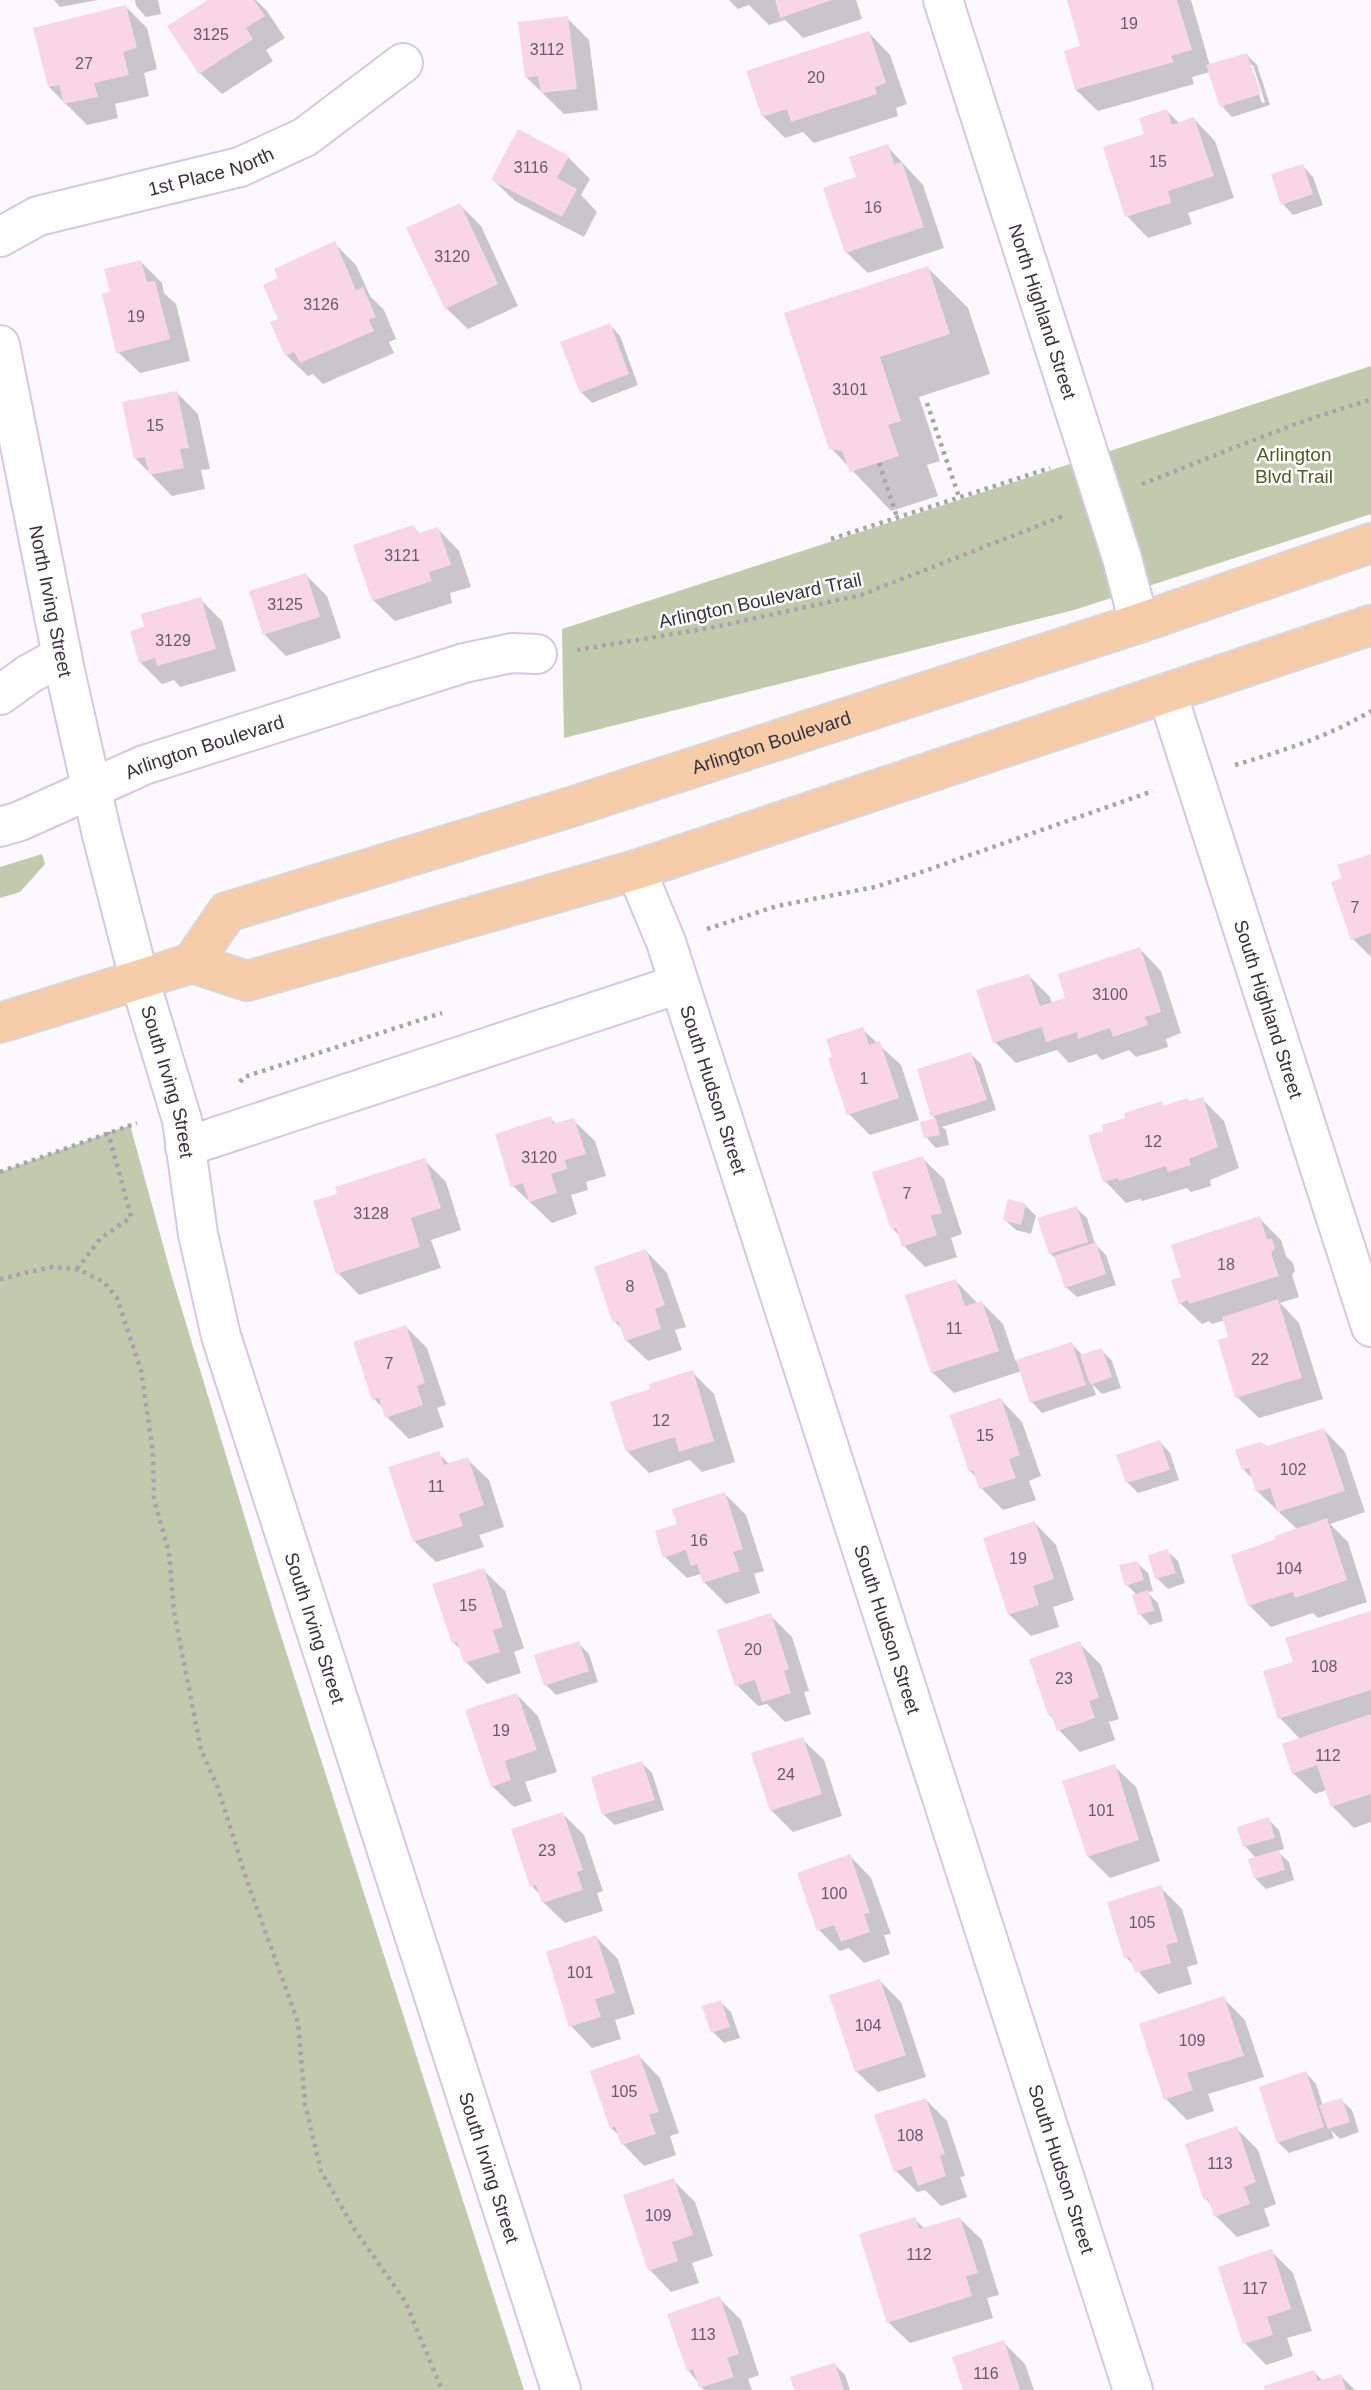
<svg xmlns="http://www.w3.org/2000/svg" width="1371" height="2390" font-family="Helvetica,sans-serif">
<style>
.green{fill:#c1caad}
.shadow{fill:#0003;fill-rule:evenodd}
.building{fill:#f9d5e8}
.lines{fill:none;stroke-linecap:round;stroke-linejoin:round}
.minor-casing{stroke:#d4c8e4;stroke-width:42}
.highway-casing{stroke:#d7d6d8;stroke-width:42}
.path{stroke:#a7a3ab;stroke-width:4.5;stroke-dasharray:3.5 5;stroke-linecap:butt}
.minor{stroke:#fff;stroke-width:38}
.highway{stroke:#f6cda8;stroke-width:38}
.labels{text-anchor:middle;stroke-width:5;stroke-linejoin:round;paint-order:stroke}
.number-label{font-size:16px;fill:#685b68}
.street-label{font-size:19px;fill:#37323d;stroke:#fff}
.park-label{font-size:19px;fill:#4f5c28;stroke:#fff}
</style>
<rect width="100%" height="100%" fill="#fbf8fe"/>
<g class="green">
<path d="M1371 366V514L1074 610 564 738 562 629Z"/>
<path d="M42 854 45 864 20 892 0 898V867Z"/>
<path d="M130 1125 171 1274 275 1617 524 2390H0V1172Z"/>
</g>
<g class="shadow">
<path d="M54 0H98L60 7Z"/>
<path d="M135 0H158L161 14 146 17 136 6Z"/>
<path d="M211 0H256L267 11 285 38 266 50 273 61 222 94 200 73Z"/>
<path d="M729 0H856L862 19 803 38 785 20 769 25 749 5 738 9Z"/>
<path d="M1069 0H1191L1210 66 1247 55 1257 65 1270 105 1232 117 1222 106 1210 72 1192 77 1194 84 1098 111 1076 90 1082 48ZM1249 65H1253L1265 102 1262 103Z"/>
<path d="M126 7 147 28 157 69 144 73 149 96 115 104 118 118 87 125 49 87Z"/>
<path d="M567 18 589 40 598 110 564 114 526 77Z"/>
<path d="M869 33 890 55 907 104 896 108 898 116 814 143 803 132 785 138 763 116Z"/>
<path d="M1167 111 1180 124 1194 119 1215 141 1234 198 1188 213 1192 224 1148 238 1127 216 1146 135Z"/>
<path d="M887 146 923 185 944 248 868 273 846 252 858 178Z"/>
<path d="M568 157 590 179 581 195 597 212 584 237 515 201 493 180Z"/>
<path d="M1303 166 1313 177 1323 205 1293 215 1283 204Z"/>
<path d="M460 205 481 226 518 306 468 329 446 308Z"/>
<path d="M334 243 356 265 370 296 384 310 396 339 389 342 394 353 323 384 313 374 308 376 286 355 280 320 281 279Z"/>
<path d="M140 261 162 283 164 293 176 304 190 361 140 373 118 352 112 293Z"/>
<path d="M928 268 968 308 990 374 919 397 940 461 927 465 938 496 891 511 831 448Z"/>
<path d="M610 325 620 336 638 385 592 403 581 392Z"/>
<path d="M177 393 198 414 210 469 201 470 205 489 172 496 135 458Z"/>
<path d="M438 529 459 551 471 587 450 593 452 603 395 621 373 600Z"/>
<path d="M306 575 327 596 341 638 286 656 264 634Z"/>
<path d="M200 599 222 621 236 671 180 687 174 680 162 684 140 662 146 628Z"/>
<path d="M1371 855V957L1353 939Z"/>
<path d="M1140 949 1161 971 1181 1033 1166 1039 1168 1047 1136 1057 1129 1050 1102 1060 1096 1054 1069 1063 1057 1050 1016 1063 995 1042 1029 976 1050 997 1052 1004 1068 999Z"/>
<path d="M862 1029 901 1065 919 1120 870 1135 849 1114Z"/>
<path d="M971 1054 981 1064 996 1110 942 1127 946 1130 949 1145 936 1148 926 1137 936 1120 933 1116Z"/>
<path d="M1202 1099 1224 1121 1239 1168 1210 1180 1211 1186 1191 1192 1187 1188 1142 1201 1140 1199 1126 1203 1105 1181 1106 1132 1161 1103 1165 1107Z"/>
<path d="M550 1118 557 1125 573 1120 595 1141 606 1176 586 1182 588 1190 571 1195 577 1214 552 1223 513 1186Z"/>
<path d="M922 1158 944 1179 962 1234 951 1238 957 1257 925 1267 904 1246 901 1237 892 1228Z"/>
<path d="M424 1160 446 1182 461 1230 431 1240 441 1268 359 1295 338 1273 339 1195Z"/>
<path d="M1025 1205 1036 1216 1031 1234 1016 1230 1005 1220Z"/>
<path d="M1076 1208 1087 1218 1095 1244 1106 1255 1116 1285 1077 1297 1066 1287 1058 1261 1050 1253Z"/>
<path d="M1259 1218 1281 1240 1286 1256 1293 1263 1295 1271 1292 1275 1299 1297 1280 1303 1299 1323 1323 1399 1259 1418 1237 1397 1230 1338 1225 1320 1212 1324 1209 1321 1202 1324 1180 1303 1183 1278Z"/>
<path d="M646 1251 667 1273 686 1327 675 1330 682 1350 648 1361 626 1340 623 1330 615 1322Z"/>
<path d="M956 1281 978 1304 982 1303 1003 1324 1016 1362 1072 1344 1083 1356 1101 1350 1112 1361 1121 1388 1102 1394 1092 1384 1096 1395 1042 1413 1032 1402 1022 1371 954 1393 932 1372Z"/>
<path d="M406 1327 427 1348 446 1405 437 1408 444 1427 409 1439 387 1417 384 1409 374 1399Z"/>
<path d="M692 1372 714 1394 735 1462 702 1472 690 1460 649 1473 627 1451 653 1390Z"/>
<path d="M1001 1400 1022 1422 1041 1476 1029 1481 1036 1500 1003 1510 981 1488 978 1479 970 1471Z"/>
<path d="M1324 1430 1345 1452 1365 1512 1330 1524 1348 1542 1367 1602 1318 1618 1313 1613 1271 1627 1249 1605 1278 1541 1298 1530 1258 1492 1254 1480 1244 1470 1268 1448Z"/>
<path d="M1160 1442 1170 1453 1179 1480 1138 1493 1127 1482Z"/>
<path d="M438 1453 450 1465 467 1459 489 1480 504 1527 479 1535 484 1547 436 1562 414 1541Z"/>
<path d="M725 1494 746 1515 764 1571 754 1574 760 1593 726 1604 705 1583 701 1574 687 1578 665 1557 679 1525Z"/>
<path d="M1035 1523 1056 1545 1074 1600 1053 1607 1059 1627 1031 1636 1009 1614Z"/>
<path d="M1167 1551 1178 1561 1185 1583 1168 1589 1157 1578Z"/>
<path d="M1137 1563 1148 1573 1153 1591 1147 1592 1158 1603 1163 1621 1150 1625 1140 1614 1137 1595 1127 1585Z"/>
<path d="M483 1570 505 1591 524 1648 514 1652 521 1673 487 1684 466 1662 462 1651 453 1642Z"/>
<path d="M1371 1613V1822L1354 1828 1332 1806 1327 1790 1315 1794 1293 1773 1301 1740 1280 1718 1295 1663Z"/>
<path d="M770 1615 792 1637 809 1691 804 1692 811 1714 785 1722 767 1704 758 1706 737 1685Z"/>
<path d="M578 1643 589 1654 598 1682 556 1695 546 1685Z"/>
<path d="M1079 1643 1101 1665 1119 1719 1109 1722 1115 1740 1080 1752 1059 1730 1055 1721 1049 1714Z"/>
<path d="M517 1695 538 1716 557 1772 525 1782 532 1801 514 1807 492 1786Z"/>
<path d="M802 1739 824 1760 842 1816 793 1832 771 1810Z"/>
<path d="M642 1763 652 1773 664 1810 615 1825 604 1815 593 1778Z"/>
<path d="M1114 1766 1136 1787 1160 1861 1110 1878 1088 1856Z"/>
<path d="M563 1814 584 1835 603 1891 597 1893 603 1911 565 1923 543 1902 541 1896 532 1886Z"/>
<path d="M1268 1819 1279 1830 1284 1849 1277 1851 1289 1862 1294 1880 1266 1889 1255 1878 1256 1858 1245 1846Z"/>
<path d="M850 1856 871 1878 891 1934 884 1935 890 1954 864 1963 849 1948 840 1951 819 1930Z"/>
<path d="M1160 1887 1182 1909 1198 1964 1187 1967 1192 1984 1158 1994 1126 1957Z"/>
<path d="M596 1937 618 1959 635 2014 615 2020 621 2039 592 2048 571 2026Z"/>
<path d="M879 1980 901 2002 926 2077 878 2092 856 2071Z"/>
<path d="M1223 1998 1245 2020 1264 2077 1208 2094 1214 2111 1187 2120 1166 2099Z"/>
<path d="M720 2002 731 2012 740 2038 724 2043 713 2032Z"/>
<path d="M639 2056 660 2078 679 2133 670 2136 676 2155 644 2166 623 2144 621 2137 611 2128Z"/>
<path d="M1306 2073 1316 2084 1323 2106 1341 2100 1352 2110 1359 2132 1340 2139 1331 2130 1334 2138 1289 2153 1278 2142Z"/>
<path d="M926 2100 947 2121 965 2176 960 2177 967 2197 941 2206 925 2190 917 2192 896 2171Z"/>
<path d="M1236 2128 1258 2150 1276 2204 1264 2209 1270 2226 1237 2237 1216 2216 1212 2206 1206 2199Z"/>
<path d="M673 2180 695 2202 713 2256 692 2263 699 2283 671 2292 650 2270Z"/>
<path d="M914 2219 925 2229 960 2219 982 2240 999 2295 987 2298 993 2318 910 2343 888 2322Z"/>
<path d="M1271 2251 1293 2273 1312 2331 1287 2338 1293 2356 1266 2365 1245 2343Z"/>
<path d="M719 2298 741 2320 759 2375 748 2379 752 2390H704L688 2370Z"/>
<path d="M1003 2342 1025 2364 1034 2390H965Z"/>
<path d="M835 2365 845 2375 850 2390H796Z"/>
<path d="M1314 2372 1323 2381 1341 2376 1355 2390H1267Z"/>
</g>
<g class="building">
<path d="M208 0H254L265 16 246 28 253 39 199 74 167 26Z"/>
<path d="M775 0H832L780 18Z"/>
<path d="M1067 0H1177L1192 50 1171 56 1174 62 1075 90 1064 51 1080 46Z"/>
<path d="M126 5 137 48 123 52 129 75 94 83 98 97 64 104 59 85 48 87 33 28Z"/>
<path d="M568 16 577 89 541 93 538 76 525 78 518 22Z"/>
<path d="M869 31 886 83 875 87 877 94 791 122 787 109 762 117 746 71Z"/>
<path d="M1247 53 1261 94 1220 107 1206 65Z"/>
<path d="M1167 109 1172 125 1194 117 1214 176 1168 191 1171 203 1125 217 1103 147 1144 134 1139 118Z"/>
<path d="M518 129 569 156 557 178 577 189 562 217 491 180Z"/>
<path d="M888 144 894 164 902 162 924 227 845 253 823 188 856 177 849 157Z"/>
<path d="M1303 164 1313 194 1281 205 1271 174Z"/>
<path d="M460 203 498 284 445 309 406 228Z"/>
<path d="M335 241 356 290 363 287 376 317 369 320 374 331 300 363 294 352 285 356 270 322 278 319 263 285 278 278 274 269Z"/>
<path d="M141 260 147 282 155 281 170 339 116 353 102 294 110 291 104 269Z"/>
<path d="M928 266 950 334 880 357 901 421 888 425 899 456 850 472 842 451 829 449 784 313Z"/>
<path d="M610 323 629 374 580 393 560 342Z"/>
<path d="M177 391 189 448 180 449 184 468 149 475 145 457 134 459 122 402Z"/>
<path d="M413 525 419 533 438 527 451 565 429 572 432 581 372 601 353 545Z"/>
<path d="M306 573 320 617 263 635 249 591Z"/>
<path d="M201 597 216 649 157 666 155 658 139 663 130 631 144 627 141 614Z"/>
<path d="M1371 854V933L1351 940 1331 882 1342 878 1337 865Z"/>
<path d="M1140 947 1161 1012 1145 1017 1148 1025 1113 1037 1110 1028 1078 1039 1077 1032 1046 1042 1042 1027 993 1043 976 990 1029 974 1040 1006 1065 998 1058 974Z"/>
<path d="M863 1027 869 1045 880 1041 899 1098 847 1115 828 1058 832 1057 826 1039Z"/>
<path d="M971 1052 987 1100 931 1117 917 1069Z"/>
<path d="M1203 1097 1218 1147 1189 1159 1191 1165 1168 1172 1166 1166 1119 1181 1118 1178 1103 1182 1088 1135 1103 1131 1102 1125 1125 1118 1124 1113 1162 1101 1163 1106 1188 1098 1189 1101Z"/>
<path d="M551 1116 553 1124 574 1118 586 1154 565 1160 567 1169 551 1174 557 1193 529 1202 523 1183 511 1187 495 1134Z"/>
<path d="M936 1118 940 1135 924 1138 920 1122Z"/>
<path d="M923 1156 942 1213 931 1216 937 1235 902 1247 896 1228 891 1229 872 1172Z"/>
<path d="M425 1158 441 1208 411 1218 420 1247 336 1274 313 1201 337 1194 335 1187Z"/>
<path d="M1008 1199 1026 1204 1021 1225 1003 1220Z"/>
<path d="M1077 1206 1088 1242 1049 1254 1037 1218Z"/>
<path d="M1260 1216 1267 1239H1272L1275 1248 1271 1253 1279 1276 1189 1304 1188 1300 1179 1304 1171 1280 1181 1277 1171 1245Z"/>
<path d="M1096 1242 1106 1274 1065 1288 1054 1256Z"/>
<path d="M646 1249 665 1305 655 1309 661 1329 625 1341 618 1321 613 1323 594 1267Z"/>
<path d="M956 1279 965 1306 982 1301 999 1351 931 1373 905 1295Z"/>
<path d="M1278 1299 1302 1378 1235 1398 1218 1340 1228 1337 1222 1317Z"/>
<path d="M406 1325 425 1383 417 1386 423 1405 385 1418 379 1398 372 1400 353 1342Z"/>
<path d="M1072 1342 1086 1385 1030 1403 1016 1360Z"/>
<path d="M1102 1348 1112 1377 1090 1385 1080 1355Z"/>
<path d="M693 1370 714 1441 679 1452 675 1437 626 1452 610 1402 650 1389 649 1384Z"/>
<path d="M1001 1398 1020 1455 1009 1459 1016 1478 979 1489 973 1470 969 1472 950 1415Z"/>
<path d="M1324 1428 1345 1491 1278 1512 1270 1488 1256 1492 1249 1468 1242 1470 1235 1450 1260 1442 1268 1446Z"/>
<path d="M1160 1440 1170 1470 1126 1483 1116 1455Z"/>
<path d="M439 1451 444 1465 468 1457 484 1505 459 1514 463 1526 413 1542 388 1467Z"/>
<path d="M725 1492 743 1549 733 1552 740 1571 703 1583 697 1564 691 1566 686 1550 663 1558 655 1531 677 1524 672 1509Z"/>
<path d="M1327 1518 1347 1580 1295 1598 1293 1592 1248 1606 1231 1555 1276 1539 1275 1536Z"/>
<path d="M1035 1521 1054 1579 1033 1586 1039 1605 1008 1615 983 1538Z"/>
<path d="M1168 1549 1176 1573 1155 1579 1148 1555Z"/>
<path d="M1138 1561 1144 1580 1125 1586 1119 1565Z"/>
<path d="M484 1568 503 1627 493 1630 500 1652 464 1663 457 1642 452 1643 432 1584Z"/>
<path d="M1148 1590 1154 1611 1138 1615 1132 1595Z"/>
<path d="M1371 1611V1690L1278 1719 1263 1671 1293 1662 1285 1638Z"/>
<path d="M771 1613 789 1669 784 1671 791 1693 762 1702 755 1680 735 1686 717 1630Z"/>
<path d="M579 1641 589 1671 544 1686 534 1655Z"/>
<path d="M1080 1641 1099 1698 1089 1701 1095 1718 1057 1731 1051 1714 1048 1715 1029 1659Z"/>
<path d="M517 1693 537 1750 505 1761 511 1780 491 1787 465 1710Z"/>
<path d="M1371 1714V1794L1331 1807 1317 1765 1292 1774 1282 1744Z"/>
<path d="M803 1737 822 1794 770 1811 751 1753Z"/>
<path d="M642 1761 655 1800 602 1815 591 1777Z"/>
<path d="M1115 1764 1139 1840 1087 1857 1062 1781Z"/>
<path d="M563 1812 583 1870 577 1872 583 1890 542 1903 536 1885 530 1887 511 1829Z"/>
<path d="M1269 1817 1275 1838 1243 1847 1237 1827Z"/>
<path d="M1279 1850 1285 1870 1254 1879 1248 1859Z"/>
<path d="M850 1854 870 1913 864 1914 870 1932 841 1942 834 1925 817 1931 797 1873Z"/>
<path d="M1161 1885 1178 1942 1166 1945 1171 1963 1135 1973 1130 1957 1124 1958 1107 1902Z"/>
<path d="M596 1935 615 1993 595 1999 601 2017 569 2027 546 1952Z"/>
<path d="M880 1979 906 2055 855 2072 829 1995Z"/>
<path d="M1224 1996 1244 2056 1187 2073 1193 2090 1164 2100 1139 2024Z"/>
<path d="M721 2000 730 2027 711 2033 702 2006Z"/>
<path d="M639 2054 659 2112 649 2115 656 2134 621 2145 615 2126 610 2129 590 2071Z"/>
<path d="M1306 2071 1324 2127 1277 2143 1259 2087Z"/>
<path d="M926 2098 945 2154 940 2156 946 2176 918 2186 911 2166 894 2172 874 2115Z"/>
<path d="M1342 2098 1350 2122 1328 2129 1319 2105Z"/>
<path d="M1237 2126 1256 2182 1244 2187 1250 2204 1214 2217 1208 2198 1204 2200 1185 2144Z"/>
<path d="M674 2178 693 2235 672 2242 678 2261 648 2271 623 2195Z"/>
<path d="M915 2217 919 2229 960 2217 978 2273 966 2276 972 2296 887 2323 859 2234Z"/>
<path d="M1272 2249 1291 2309 1267 2317 1273 2335 1243 2344 1218 2267Z"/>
<path d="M720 2296 739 2354 727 2358 734 2377 699 2388 693 2369 687 2371 667 2314Z"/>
<path d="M1004 2340 1020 2390H963L952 2357Z"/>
<path d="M835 2363 844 2390H794L790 2377Z"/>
<path d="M1314 2370 1318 2381 1341 2374 1346 2390H1265L1264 2386Z"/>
</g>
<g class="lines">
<g class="minor-casing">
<g id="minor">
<path id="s1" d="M943 0 1122 558 1139 623"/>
<path id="s2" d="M0 237 38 216 240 167 305 137 403 63"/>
<path id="s3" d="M0 345 65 671 102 835 139 978 182 1120 198 1234 221 1336 561 2390"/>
<path id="s4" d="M1167 693 1371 1327"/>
<path d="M0 695 29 674 62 656"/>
<path id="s5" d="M0 827 20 821 144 765 464 663 512 653 537 654"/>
<path id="s6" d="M636 870 666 942 1133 2390"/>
<path d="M185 1147 679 984"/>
</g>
</g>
<g class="highway-casing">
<g id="highway">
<path id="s7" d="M192 963 227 912 571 807 1139 623 1371 543"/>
<path d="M0 1023 192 963 247 981 636 870 1371 625"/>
</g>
</g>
<g class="path">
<path d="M927 403 959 497"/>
<path d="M879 463 897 517"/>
<path d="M1142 484C1218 455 1292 422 1371 400"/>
<path d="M831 539 1050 468"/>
<path d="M577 650 715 627 861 595 1066 515"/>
<path d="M1235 765C1282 751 1328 737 1371 711"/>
<path d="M707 929 777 906 875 887 913 875 1153 791"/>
<path d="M240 1082 244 1077 442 1013"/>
<path d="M0 1172 137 1123"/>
<path d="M77 1269 100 1239 131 1217 108 1132"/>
<path d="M0 1279 51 1267 77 1269 104 1282 117 1298 141 1370 153 1453 154 1499 169 1553 174 1612 201 1750 218 1788 246 1878 298 2022 305 2104 321 2171 355 2230 405 2301 442 2390"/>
</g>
<use href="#minor" class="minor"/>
<use href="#highway" class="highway"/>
</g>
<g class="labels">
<g class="number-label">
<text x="1129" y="29">19</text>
<text x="211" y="40">3125</text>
<text x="547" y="55">3112</text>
<text x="84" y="69">27</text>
<text x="816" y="83">20</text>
<text x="1158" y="167">15</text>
<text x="531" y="173">3116</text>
<text x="873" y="213">16</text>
<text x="452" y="262">3120</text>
<text x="321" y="310">3126</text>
<text x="136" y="322">19</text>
<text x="850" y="395">3101</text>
<text x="155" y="431">15</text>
<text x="402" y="561">3121</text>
<text x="285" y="610">3125</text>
<text x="173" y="646">3129</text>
<text x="1355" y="913">7</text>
<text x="1110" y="1000">3100</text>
<text x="864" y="1084">1</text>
<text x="1153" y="1147">12</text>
<text x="539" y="1163">3120</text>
<text x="907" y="1199">7</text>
<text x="371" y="1219">3128</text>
<text x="1226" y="1270">18</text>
<text x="630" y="1292">8</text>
<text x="954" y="1334">11</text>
<text x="1260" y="1365">22</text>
<text x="389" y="1369">7</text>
<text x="661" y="1426">12</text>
<text x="985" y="1441">15</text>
<text x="1293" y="1475">102</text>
<text x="436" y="1492">11</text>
<text x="699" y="1546">16</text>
<text x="1018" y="1564">19</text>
<text x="1289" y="1574">104</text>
<text x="468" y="1611">15</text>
<text x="753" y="1655">20</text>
<text x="1324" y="1672">108</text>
<text x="1064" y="1684">23</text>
<text x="501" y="1736">19</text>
<text x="1328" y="1761">112</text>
<text x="786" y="1780">24</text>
<text x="1101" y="1816">101</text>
<text x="547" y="1856">23</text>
<text x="834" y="1899">100</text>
<text x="1142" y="1928">105</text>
<text x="580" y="1978">101</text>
<text x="868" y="2031">104</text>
<text x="1192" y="2046">109</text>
<text x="624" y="2097">105</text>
<text x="910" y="2141">108</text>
<text x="1220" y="2169">113</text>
<text x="658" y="2221">109</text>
<text x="919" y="2260">112</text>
<text x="1255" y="2294">117</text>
<text x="703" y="2340">113</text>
<text x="986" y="2379">116</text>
</g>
<g class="street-label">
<text dy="7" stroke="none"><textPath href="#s2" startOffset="222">1st Place North</textPath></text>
<text dy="7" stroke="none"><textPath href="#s1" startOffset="327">North Highland Street</textPath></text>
<text transform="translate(760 600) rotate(-12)" y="7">Arlington Boulevard Trail</text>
<text dy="7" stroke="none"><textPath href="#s3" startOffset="261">North Irving Street</textPath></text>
<text dy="7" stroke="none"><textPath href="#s7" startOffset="632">Arlington Boulevard</textPath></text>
<text dy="7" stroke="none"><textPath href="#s5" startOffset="220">Arlington Boulevard</textPath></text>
<text dy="7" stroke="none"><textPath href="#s4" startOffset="332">South Highland Street</textPath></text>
<text dy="7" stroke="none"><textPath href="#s3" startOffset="756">South Irving Street</textPath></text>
<text dy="7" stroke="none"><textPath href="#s6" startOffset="233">South Hudson Street</textPath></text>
<text dy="7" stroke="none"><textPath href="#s3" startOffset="1323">South Irving Street</textPath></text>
<text dy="7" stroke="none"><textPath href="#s6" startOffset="800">South Hudson Street</textPath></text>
<text dy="7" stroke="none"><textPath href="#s3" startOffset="1890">South Irving Street</textPath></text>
<text dy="7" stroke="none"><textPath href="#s6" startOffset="1367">South Hudson Street</textPath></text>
</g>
<g class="park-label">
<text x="1294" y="461">Arlington<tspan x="1294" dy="22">Blvd Trail</tspan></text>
</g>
</g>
</svg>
